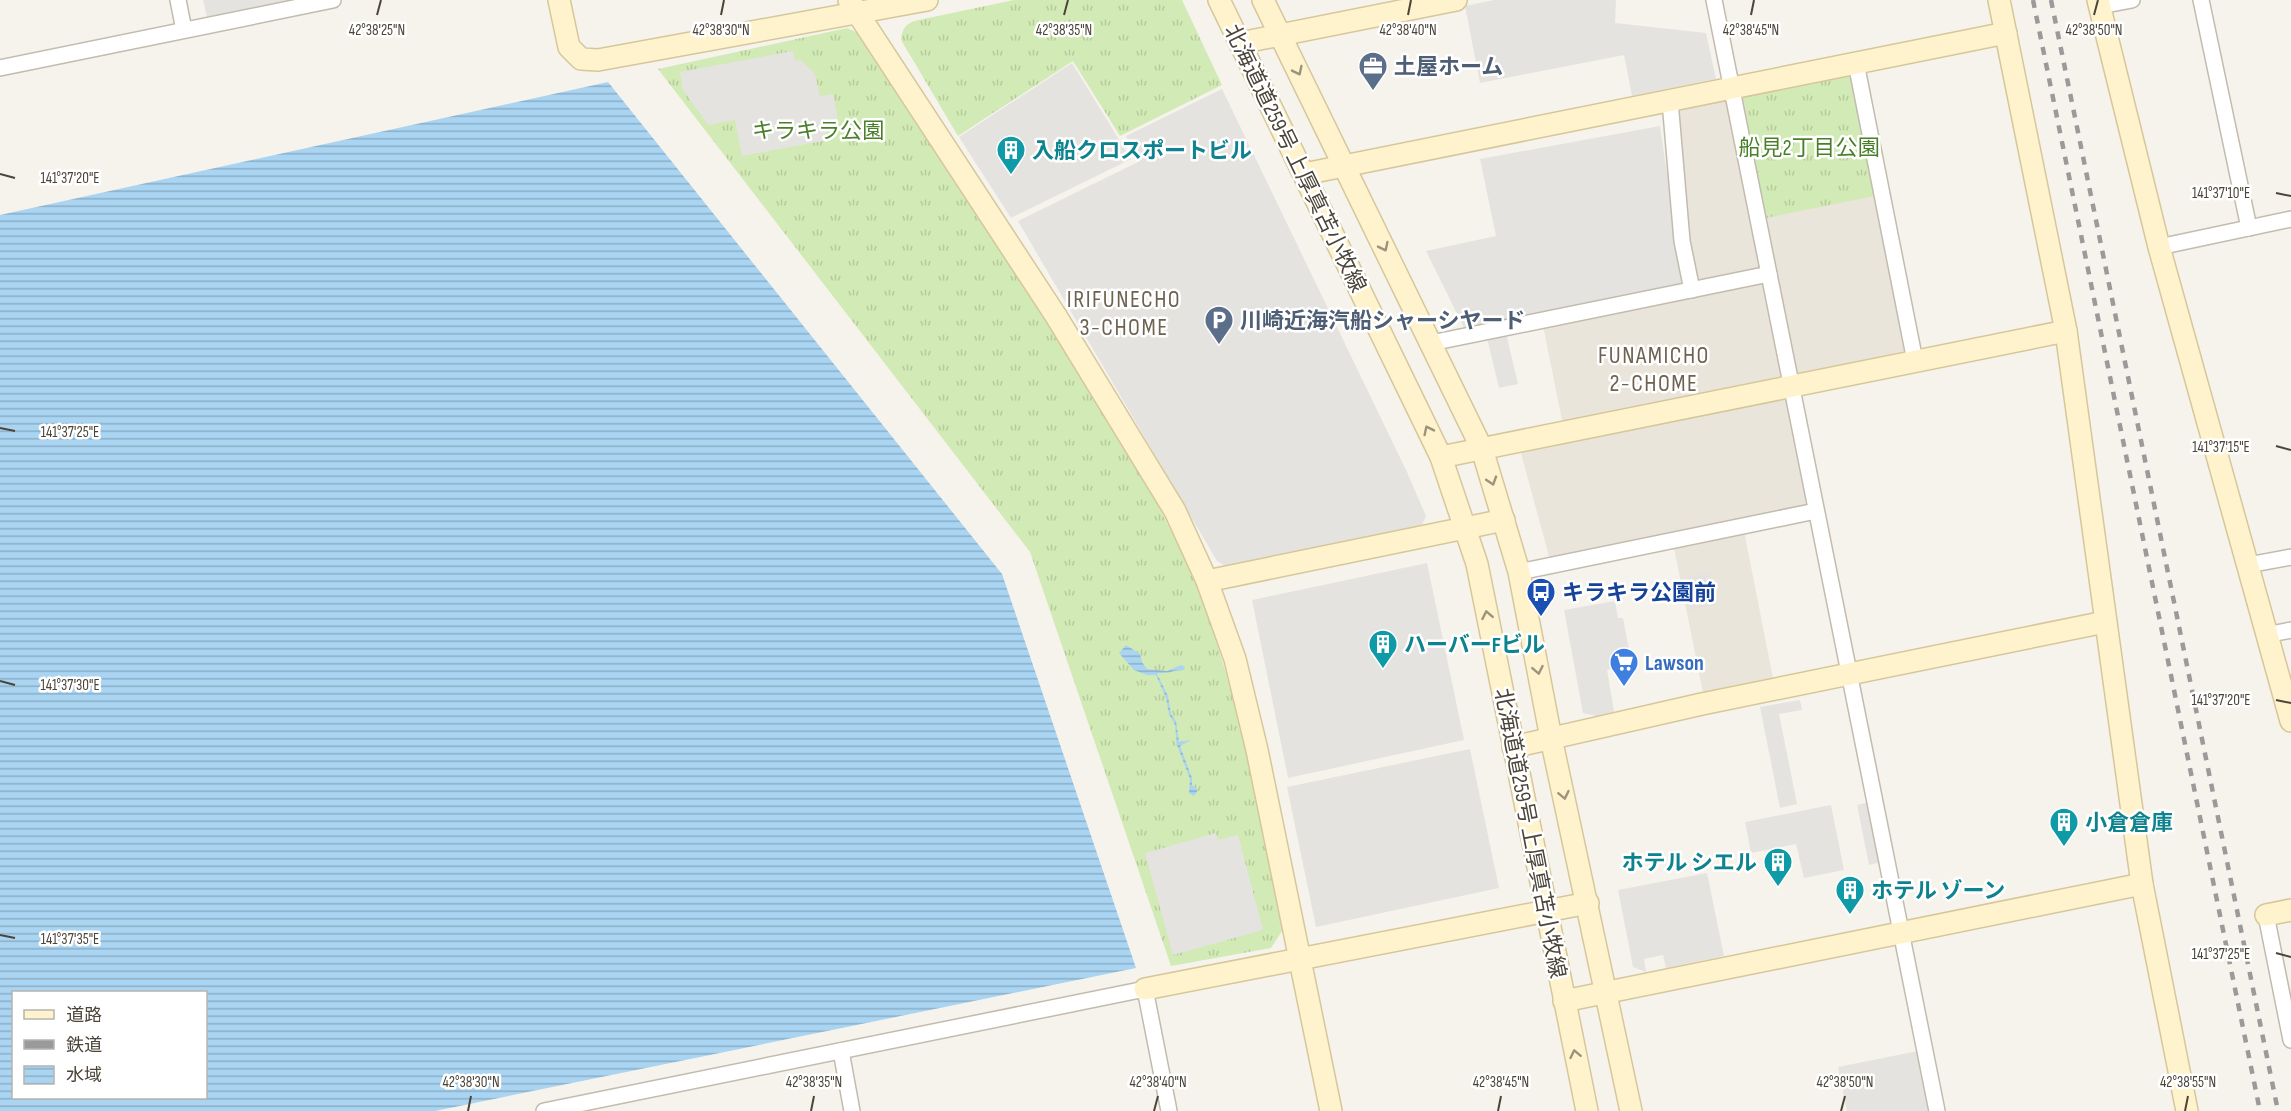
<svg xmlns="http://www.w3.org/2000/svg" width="2291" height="1111" font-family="'Sofia Sans Condensed','Noto Sans JP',sans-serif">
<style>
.residential{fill:#eae5da}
.grass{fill:url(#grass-tufts)}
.parking{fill:#e5e3e0}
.water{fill:url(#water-rules);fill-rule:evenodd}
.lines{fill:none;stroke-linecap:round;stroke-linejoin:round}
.street-casing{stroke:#c2bbae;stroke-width:18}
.secondary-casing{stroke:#d6c79b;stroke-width:24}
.street{stroke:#fff;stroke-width:15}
.secondary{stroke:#fff3cd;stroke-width:21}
.rail{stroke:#9a9a9a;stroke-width:4.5;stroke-dasharray:8 8;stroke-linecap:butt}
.oneway{stroke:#9c937c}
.ticks{fill:none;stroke:#4b4439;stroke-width:2}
.labels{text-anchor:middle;stroke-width:5;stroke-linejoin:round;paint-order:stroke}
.service-label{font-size:22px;font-weight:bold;fill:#4e5e75;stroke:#fff;text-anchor:start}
.park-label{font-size:22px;fill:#4a7f2a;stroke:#fff}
.culture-label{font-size:22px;font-weight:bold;fill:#0d838f;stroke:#fff;text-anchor:start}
.street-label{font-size:22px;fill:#4b4439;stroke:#fff}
.transit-label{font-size:22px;font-weight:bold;fill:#164399;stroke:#fff;text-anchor:start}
.shop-label{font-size:22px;font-weight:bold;fill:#366cbe;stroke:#fff;text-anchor:start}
.neighbourhood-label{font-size:24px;letter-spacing:1.5px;fill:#6e6250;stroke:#fff}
.ticks-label{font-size:15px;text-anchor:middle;fill:#4b4439;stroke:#fff;stroke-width:5;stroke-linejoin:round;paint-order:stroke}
</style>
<defs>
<pattern id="grass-tufts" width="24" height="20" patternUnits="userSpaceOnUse" patternTransform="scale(1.5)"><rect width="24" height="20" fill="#d2eab5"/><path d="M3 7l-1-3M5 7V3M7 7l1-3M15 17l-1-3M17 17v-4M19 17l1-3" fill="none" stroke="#b6ca9c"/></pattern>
<pattern id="water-rules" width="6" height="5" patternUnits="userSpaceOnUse" patternTransform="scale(1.5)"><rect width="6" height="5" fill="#a9d4f2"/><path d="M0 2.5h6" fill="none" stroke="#8caec5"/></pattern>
</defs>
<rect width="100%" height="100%" fill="#f6f3ec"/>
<path class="residential" d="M1852 73 1906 351 1781 378 1811 518 1744 531 1774 683 1704 698 1672 538 1550 560 1520 450 1566 440 1543 326 1695 294 1686 252 1677 105Z"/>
<g class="grass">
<path d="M1014 0H1182L1222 85 1120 136 1073 61 958 136 901 40C902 29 905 25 914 21Z"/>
<path d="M847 28 863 35 1133 458C1154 498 1176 538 1194 580 1239 691 1259 811 1284 928L1271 948 1171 966 1030 552 658 69Z"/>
<path d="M1850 71 1875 196 1766 218 1743 97Z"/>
</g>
<g class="parking">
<path d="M203 0H293L207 17Z"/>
<path d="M1494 0H1616L1615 23 1706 33 1716 79 1632 96 1624 55 1480 83 1465 6Z"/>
<path d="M793 51 795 61 801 60 815 74 820 96 833 94 840 130 826 132 828 140 742 156 735 120 708 125 683 90 680 72Z"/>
<path d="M1072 63 1131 159 1011 218 959 137Z"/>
<path d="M1222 89 1407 472 1426 516 1421 527 1229 568 1217 561 1018 221 1138 162 1126 136Z"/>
<path d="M1660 126 1683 285 1466 332 1426 251 1496 236 1480 159Z"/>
<path d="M1506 333 1518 384 1499 388 1487 338Z"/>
<path d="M1427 563 1464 740 1288 778 1252 600Z"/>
<path d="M1710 573 1717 605 1689 610 1683 579Z"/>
<path d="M1615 601 1618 618H1623L1632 665 1607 670 1615 717 1605 718 1583 713 1564 610Z"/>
<path d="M1800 700 1802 710 1779 714 1797 804 1780 808 1760 707Z"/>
<path d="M1470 749 1499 888 1316 927 1287 787Z"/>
<path d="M1870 802 1882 862 1869 865 1857 805Z"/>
<path d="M1831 805 1844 870 1804 878 1796 844 1751 853 1745 822Z"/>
<path d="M1216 833 1218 840 1238 835 1263 930 1173 955 1145 853Z"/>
<path d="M1707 873 1724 956 1666 968 1663 955 1644 959 1646 972 1633 967 1618 890Z"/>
<path d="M1918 1051 1930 1111H1847L1838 1067Z"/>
</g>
<g class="water">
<path d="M608 82 1002 574 1136 968 435 1111H0V215ZM206 992V1098H14V992Z"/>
<path d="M1126 645 1140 654 1142 662 1147 669 1167 671 1181 665 1185 667 1184 670C1173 670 1169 674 1159 673L1157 674 1168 696 1171 714 1176 721 1179 742 1191 740 1180 746 1192 778V785L1198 790 1194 796 1189 793 1190 779 1177 745 1175 725 1169 714 1166 698 1156 675H1147L1134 670 1119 653Z"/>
</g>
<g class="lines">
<g class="street-casing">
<g id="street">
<path d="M178 0 184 30"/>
<path d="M1714 0 1937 1111"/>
<path d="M2201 0 2249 228"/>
<path d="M2100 6 2132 0"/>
<path d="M1856 63 1915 361"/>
<path d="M0 68 333 0"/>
<path d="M1670 101 1682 241 1692 290"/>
<path d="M2159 247 2291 219"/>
<path d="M1431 343 1769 274"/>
<path d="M2248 565 2291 557"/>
<path d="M1519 572 1816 511"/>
<path d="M2266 635 2291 630"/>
<path d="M2266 915 2291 1040"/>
<path d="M841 1051 852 1111"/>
<path d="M544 1111 1145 989 1169 1111"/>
</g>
</g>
<g class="secondary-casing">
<g id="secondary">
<path d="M559 0 569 47 581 59 598 60 927 0"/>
<path d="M849 0 1056 316 1175 511 1207 581 1235 659 1257 750 1331 1111"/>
<path d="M1219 0 1441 457 1477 564 1587 1111"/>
<path d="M1263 0 1482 449 1519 572 1551 738 1631 1111"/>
<path d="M1999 0 2066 331 2142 884 2187 1111"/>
<path d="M2098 0 2159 247 2291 721"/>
<path d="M1240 43 1456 0"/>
<path d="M1304 174 2006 33"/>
<path d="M1441 457 2066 331"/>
<path d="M1207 581 1504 520"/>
<path d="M1513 747 1702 704 2105 622"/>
<path d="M2266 915 2291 910"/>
<path d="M1145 989 1588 903"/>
<path d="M1564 1001 2142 884"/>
</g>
</g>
<use href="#street" class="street"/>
<use href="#secondary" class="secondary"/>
<g class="rail">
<path d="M2033 0 2260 1111"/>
<path d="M2051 0 2278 1111"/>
</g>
</g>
<defs><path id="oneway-chevron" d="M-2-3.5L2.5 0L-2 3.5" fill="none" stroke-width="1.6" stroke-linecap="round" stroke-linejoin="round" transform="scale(1.5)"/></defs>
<g class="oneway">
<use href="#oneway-chevron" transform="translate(1298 71) rotate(64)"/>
<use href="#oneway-chevron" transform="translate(1384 247) rotate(64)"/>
<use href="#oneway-chevron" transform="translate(1428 430) rotate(-116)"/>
<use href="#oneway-chevron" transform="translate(1492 481) rotate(72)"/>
<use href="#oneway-chevron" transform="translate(1487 615) rotate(-101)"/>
<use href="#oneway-chevron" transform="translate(1538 670) rotate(79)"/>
<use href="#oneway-chevron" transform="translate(1564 795) rotate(78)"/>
<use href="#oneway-chevron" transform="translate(1575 1054) rotate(-102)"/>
</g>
<path class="ticks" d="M377 15 381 0M721 15 724 0M1064 15 1068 0M1408 15 1411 0M1751 15 1754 0M2094 15 2098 0M0 174 15 178M2276 193 2291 196M0 428 15 431M2276 446 2291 450M0 681 15 685M2276 700 2291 703M0 935 15 938M2276 953 2291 957M468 1111 471 1096M811 1111 814 1096M1154 1111 1158 1096M1498 1111 1501 1096M1841 1111 1845 1096M2185 1111 2188 1096"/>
<defs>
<g id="office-pin" transform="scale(1.5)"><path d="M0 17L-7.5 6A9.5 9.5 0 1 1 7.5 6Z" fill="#5c6f8a" stroke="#fff"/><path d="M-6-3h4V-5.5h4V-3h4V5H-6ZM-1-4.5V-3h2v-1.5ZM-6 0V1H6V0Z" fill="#fff"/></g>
<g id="building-pin" transform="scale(1.5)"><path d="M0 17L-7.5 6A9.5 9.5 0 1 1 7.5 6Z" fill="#0f9aa8" stroke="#fff"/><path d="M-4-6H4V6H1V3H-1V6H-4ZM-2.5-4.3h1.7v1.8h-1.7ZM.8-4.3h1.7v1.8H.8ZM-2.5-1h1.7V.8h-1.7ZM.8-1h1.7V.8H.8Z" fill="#fff"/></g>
<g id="parking-pin" transform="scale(1.5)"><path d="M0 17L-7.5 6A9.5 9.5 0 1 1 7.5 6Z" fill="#5c6f8a" stroke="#fff"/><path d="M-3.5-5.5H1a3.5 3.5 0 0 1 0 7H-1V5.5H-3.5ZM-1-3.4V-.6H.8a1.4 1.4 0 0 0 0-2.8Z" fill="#fff"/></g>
<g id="bus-pin" transform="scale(1.5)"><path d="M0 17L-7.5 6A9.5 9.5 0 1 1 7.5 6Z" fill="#1a4fb4" stroke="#fff"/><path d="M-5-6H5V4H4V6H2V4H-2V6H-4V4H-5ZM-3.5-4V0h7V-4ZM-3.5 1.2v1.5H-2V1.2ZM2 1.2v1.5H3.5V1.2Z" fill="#fff"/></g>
<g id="supermarket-pin" transform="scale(1.5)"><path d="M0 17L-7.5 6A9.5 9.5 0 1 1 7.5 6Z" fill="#3f7fe0" stroke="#fff"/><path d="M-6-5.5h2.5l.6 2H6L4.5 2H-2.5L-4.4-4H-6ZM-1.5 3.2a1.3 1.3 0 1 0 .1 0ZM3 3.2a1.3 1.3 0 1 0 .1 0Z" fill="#fff"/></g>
</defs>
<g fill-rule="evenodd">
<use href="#office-pin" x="1373" y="66"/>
<use href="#building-pin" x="1011" y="150"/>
<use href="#parking-pin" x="1219" y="320"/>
<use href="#bus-pin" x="1541" y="592"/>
<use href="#building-pin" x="1383" y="644"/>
<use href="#supermarket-pin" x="1624" y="662"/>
<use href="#building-pin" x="2064" y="822"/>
<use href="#building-pin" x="1778" y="862"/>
<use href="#building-pin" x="1850" y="890"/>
</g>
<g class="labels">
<g class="service-label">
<text x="1394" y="74">土屋ホーム</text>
<text x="1240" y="328">川崎近海汽船シャーシヤード</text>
</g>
<g class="park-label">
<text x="818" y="138">キラキラ公園</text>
<text x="1809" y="155">船見2丁目公園</text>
</g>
<g class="culture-label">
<text x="1032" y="158">入船クロスポートビル</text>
<text x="1404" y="652">ハーバーFビル</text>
<text x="2085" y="830">小倉倉庫</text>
<text x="1757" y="870" text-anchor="end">ホテル シエル</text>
<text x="1871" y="898">ホテル ゾーン</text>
</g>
<g class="street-label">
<text transform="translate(1296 158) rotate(64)" y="8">北海道道259号 上厚真苫小牧線</text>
<text transform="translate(1531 833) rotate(79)" y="8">北海道道259号 上厚真苫小牧線</text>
</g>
<g class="transit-label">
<text x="1562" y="600">キラキラ公園前</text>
</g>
<g class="shop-label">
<text x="1645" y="670">Lawson</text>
</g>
<g class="neighbourhood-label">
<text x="1124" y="307">IRIFUNECHO<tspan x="1124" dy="28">3-CHOME</tspan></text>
<text x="1654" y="363">FUNAMICHO<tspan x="1654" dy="28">2-CHOME</tspan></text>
</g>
</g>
<g class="ticks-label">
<text x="377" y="35">42°38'25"N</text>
<text x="721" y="35">42°38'30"N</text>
<text x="1064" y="35">42°38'35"N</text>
<text x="1408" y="35">42°38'40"N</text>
<text x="1751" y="35">42°38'45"N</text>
<text x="2094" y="35">42°38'50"N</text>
<text x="70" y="183">141°37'20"E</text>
<text x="2221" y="198">141°37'10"E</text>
<text x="70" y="437">141°37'25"E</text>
<text x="2221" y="452">141°37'15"E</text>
<text x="70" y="690">141°37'30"E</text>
<text x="2221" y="705">141°37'20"E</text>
<text x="70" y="944">141°37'35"E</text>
<text x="2221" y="959">141°37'25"E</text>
<text x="471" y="1087">42°38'30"N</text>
<text x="814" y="1087">42°38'35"N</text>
<text x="1158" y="1087">42°38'40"N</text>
<text x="1501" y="1087">42°38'45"N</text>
<text x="1845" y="1087">42°38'50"N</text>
<text x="2188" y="1087">42°38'55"N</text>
</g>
<rect x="12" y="991" width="195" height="108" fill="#ffffff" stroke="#b7b4b0" stroke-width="1.5"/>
<rect x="24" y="1010" width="30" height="9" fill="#fff3cd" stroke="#b7b4b0" stroke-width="1.5"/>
<text x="66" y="1021" font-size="18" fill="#4b4439">道路</text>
<rect x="24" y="1040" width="30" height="9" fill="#9a9a9a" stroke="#b7b4b0" stroke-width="1.5"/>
<text x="66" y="1051" font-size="18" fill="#4b4439">鉄道</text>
<rect x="24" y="1066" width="30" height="18" fill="url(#water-rules)" stroke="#b7b4b0" stroke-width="1.5"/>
<text x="66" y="1081" font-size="18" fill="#4b4439">水域</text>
</svg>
